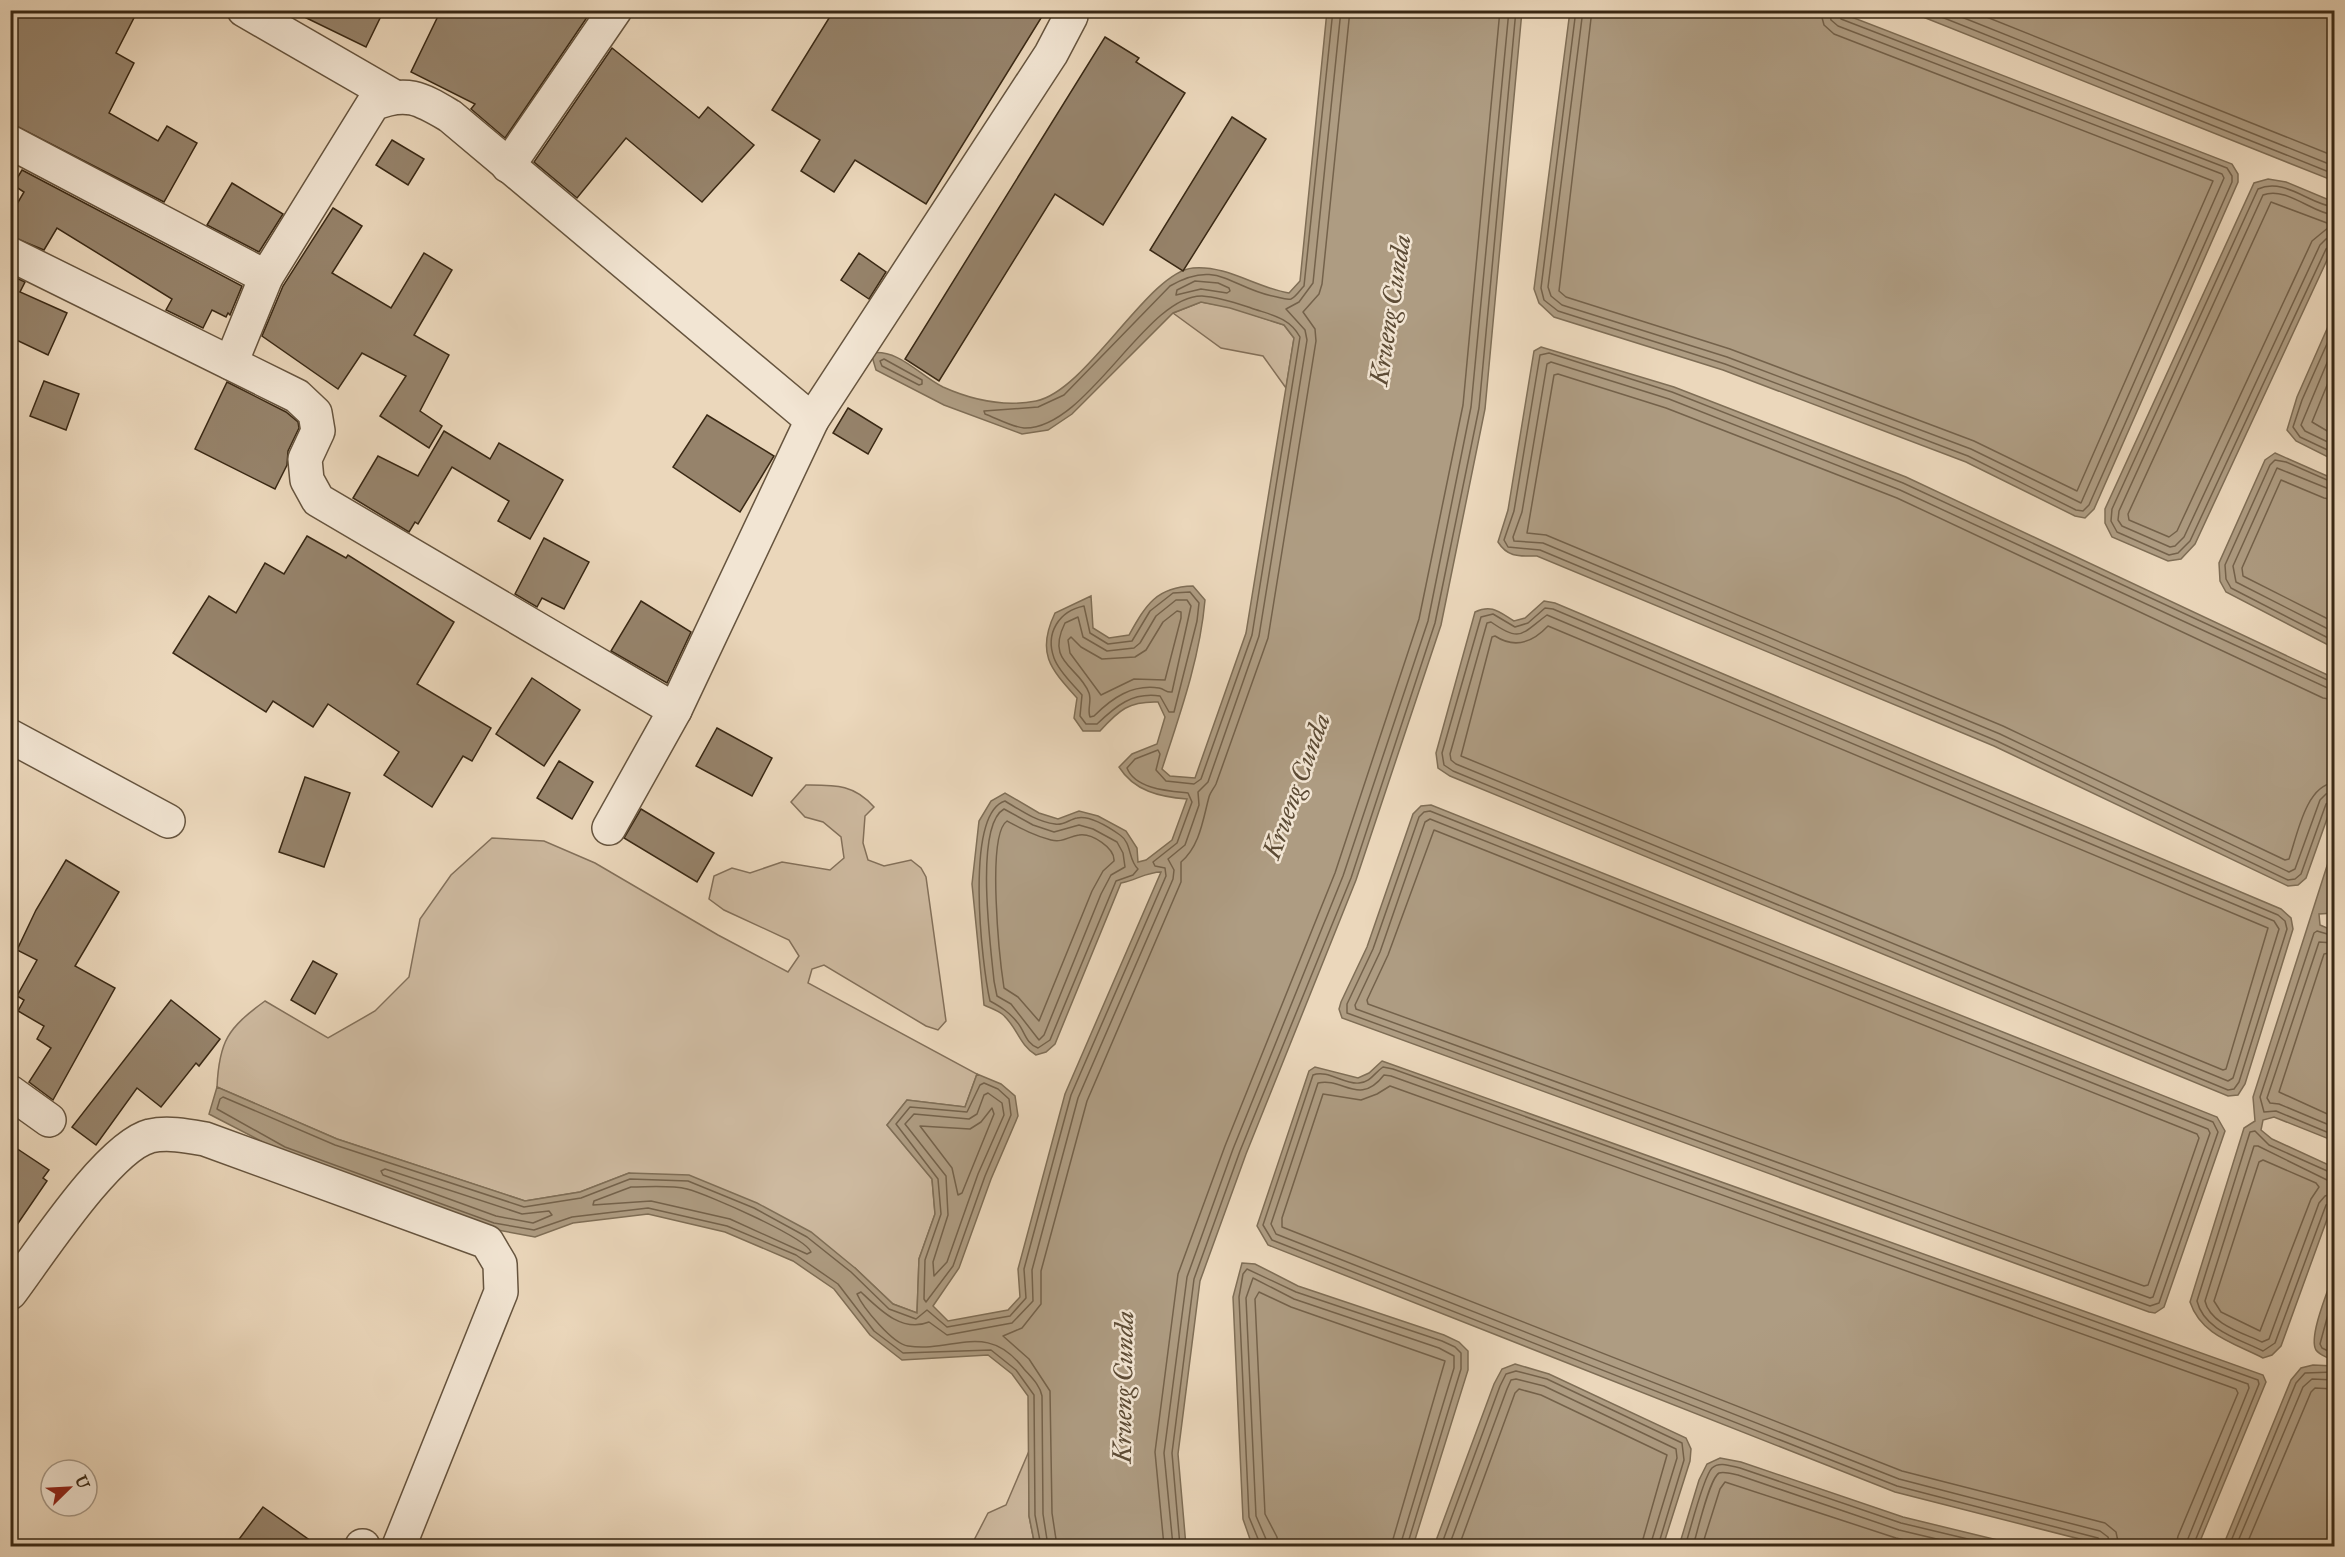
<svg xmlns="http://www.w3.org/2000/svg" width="2345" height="1557" font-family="'IM FELL Great Primer',serif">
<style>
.green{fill:#cdb99f;stroke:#83705a;stroke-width:1.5}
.water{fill:#ae9c82;stroke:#7f6e56;stroke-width:1.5}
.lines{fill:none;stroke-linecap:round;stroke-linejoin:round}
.shore{stroke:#74624b;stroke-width:1.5}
.building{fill:#96836b;stroke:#392814;stroke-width:1.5}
.minor-casing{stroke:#66543e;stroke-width:36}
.minor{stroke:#f2e5d3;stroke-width:33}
.labels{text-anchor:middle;stroke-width:5;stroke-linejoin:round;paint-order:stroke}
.water-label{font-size:26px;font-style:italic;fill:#5c4b35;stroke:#f2e5d3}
</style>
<rect width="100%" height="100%" fill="#ebd7bb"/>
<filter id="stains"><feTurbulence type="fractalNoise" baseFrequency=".00333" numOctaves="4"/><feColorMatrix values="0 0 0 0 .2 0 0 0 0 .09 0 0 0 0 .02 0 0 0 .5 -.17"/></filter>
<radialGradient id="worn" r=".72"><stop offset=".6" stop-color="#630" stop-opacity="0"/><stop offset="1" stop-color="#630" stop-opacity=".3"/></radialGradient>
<g class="green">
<path d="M1201 302 1230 307 1284 325 1294 338 1286 388 1263 356 1221 348 1173 313Z"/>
<path d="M806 785C835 785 854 784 874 807L865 816 863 843 868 860 884 866 911 860 921 868 926 877 946 1021 938 1030 926 1026 824 965 812 969 808 983 977 1074 965 1107 907 1100 887 1125 932 1179 935 1214 919 1259 917 1313 893 1304 855 1268 629 1173 580 1192 525 1201 337 1139 217 1087C219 1041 228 1028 265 1001L328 1038 375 1011 409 977 420 919 451 875 492 838 544 841 595 863 718 935 788 972 799 956 789 940 724 910 709 899 714 876 732 868 750 873 782 862 830 870 844 858 841 837 823 822 805 817 791 802Z"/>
<path d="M1029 1451V1516L1035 1546H971L988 1513 1006 1505Z"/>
</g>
<g class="water">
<path d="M1327 11H1522L1485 409 1441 625 1356 880 1246 1154 1200 1281 1178 1454 1186 1546H1035L1029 1516 1028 1396 1012 1374 988 1355 902 1360 870 1335 834 1289 793 1261 725 1232 648 1214 573 1223 535 1237 492 1229 282 1152 209 1114 217 1087 337 1139 525 1201 580 1192 629 1173 689 1175 757 1203 811 1232 855 1268 893 1304 917 1313 919 1259 935 1214 932 1179 887 1125 907 1100 965 1107 977 1074 1001 1084 1015 1096 1018 1116 991 1179 959 1268 933 1306 948 1321 1008 1310 1020 1297 1018 1269 1065 1094 1161 872C1147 872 1136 880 1121 883L1055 1044 1046 1052 1036 1055C1019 1045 1017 1026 1002 1014 997 1010 990 1008 984 1005L972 884 979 821 991 801 1005 793 1039 813 1058 819 1079 811 1098 816 1126 831 1137 848 1138 862 1146 860 1172 840 1187 799C1160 797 1134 791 1119 767L1132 754 1157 744 1165 717 1158 702C1129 701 1119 710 1100 731H1083L1074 718 1077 698C1050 668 1036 653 1055 613L1091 596 1093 628 1109 638 1129 635C1146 605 1156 587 1193 586L1205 600C1200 658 1180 714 1162 769L1170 776 1195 778 1246 633 1294 338 1284 325 1230 308 1201 302 1173 313 1072 414 1048 430 1022 434 944 405 876 370 871 353C899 349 919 375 943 387 972 400 1004 407 1036 401 1087 391 1148 272 1193 268 1227 265 1257 288 1289 293L1300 281Z"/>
<path d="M1570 11H1836L2232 164 2238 174V182L2094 509 2085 518 2075 516 1966 462 1723 370 1554 317 1539 303 1534 289Z"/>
<path d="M1908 11H2334V181Z"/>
<path d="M2268 179 2286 182 2334 202V245L2195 544 2181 559 2168 561 2112 537 2105 523V509L2254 183Z"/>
<path d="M2334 313V460L2296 441 2287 430 2297 397Z"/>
<path d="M1541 347 1674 387 1906 477 2334 678V799L2306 878 2298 885 2288 886 1994 746 1537 556C1520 556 1508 558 1498 542L1508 510 1534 351Z"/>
<path d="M2275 453 2334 479V648L2226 592 2220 581 2219 563 2265 460Z"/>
<path d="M1544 601 1555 603 2281 909 2291 918 2293 929 2245 1084 2238 1095 2228 1096 1450 776 1438 768 1436 753 1475 612C1492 604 1499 612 1514 621L1525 618Z"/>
<path d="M1431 805 2217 1117 2225 1131 2164 1307 2155 1313 2149 1312 1342 1018 1339 1009 1341 1002 1367 947 1413 814 1421 806Z"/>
<path d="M2334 844V913L2319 914 2320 925 2334 931V1141L2274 1117 2263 1120 2261 1130 2272 1139 2331 1166 2334 1174V1200L2281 1346 2272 1355 2263 1358C2234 1343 2201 1335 2190 1302L2244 1128 2255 1121 2253 1097Z"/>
<path d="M1382 1061 2263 1375 2266 1382 2198 1546H2107L1895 1492 1268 1245 1257 1226 1309 1071 1315 1067 1358 1078 1369 1073Z"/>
<path d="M1242 1263 1255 1264 1298 1286 1444 1335 1459 1342 1468 1351V1370L1413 1546H1259L1251 1542 1243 1519 1233 1297Z"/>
<path d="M2334 1273V1362C2329 1357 2320 1356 2316 1350 2308 1337 2329 1288 2334 1273Z"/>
<path d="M1515 1364 1549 1374 1686 1438 1691 1449 1690 1461 1663 1546H1434L1494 1384 1502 1369Z"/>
<path d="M2313 1365 2334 1366V1520L2324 1546H2223L2291 1380 2301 1368Z"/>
<path d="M1720 1458 1741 1462 1903 1517 2022 1546H1679L1699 1480 1707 1464Z"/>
</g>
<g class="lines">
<g class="shore">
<path d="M1576 10 1541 288 1544 300 1558 311 1725 364 1968 456 2076 510 2083 511 2089 505 2232 182V176L2227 168 1841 19 1837 10"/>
<path d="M1583 10 1548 287 1551 296 1562 305 1727 357 1971 449 2081 503 2224 178 2222 174 1838 26 1831 20 1829 10"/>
<path d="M1592 10 1559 291 1566 297 1730 349 1974 441 2077 491 2213 181 1834 34 1824 25 1820 10"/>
<path d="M1924 10 2334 174"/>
<path d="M1944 10 2334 166"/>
<path d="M1969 10 2334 156"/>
<path d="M2271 202 2327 223 2329 227 2312 241 2177 531 2169 537 2129 520 2128 514Z"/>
<path d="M2334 207C2309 204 2284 177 2258 189L2112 509 2111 521 2117 532 2169 555 2178 553 2190 541 2326 249 2334 245"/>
<path d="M2334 215C2312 213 2286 186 2263 195L2119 511 2118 520 2122 526 2170 547 2175 546 2184 537 2320 245 2326 239 2334 237"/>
<path d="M1195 281 1218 283 1229 288 1230 291 1227 293 1201 289 1176 295 1177 290Z"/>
<path d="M2334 328 2302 400 2293 427 2300 437 2334 453"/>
<path d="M2334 346 2301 425 2305 431 2334 445"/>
<path d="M884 359 922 380V384L919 385 882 366 880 361Z"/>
<path d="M2334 368 2312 422 2334 435"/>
<path d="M2334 483 2286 462 2275 460 2270 465 2225 565 2226 579 2231 588 2334 641"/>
<path d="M2334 491 2277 468 2233 566 2236 582 2334 632"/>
<path d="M2334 500 2324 498 2281 480 2242 568 2243 576 2334 622"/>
<path d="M1173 593 1190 592 1199 603 1197 621 1174 712H1169L1160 696C1132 692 1116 706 1097 724H1086L1080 716 1082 695C1073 684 1059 672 1054 658 1045 633 1059 611 1084 606L1090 633 1108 644 1132 641 1150 611Z"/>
<path d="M1176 600H1187L1191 606 1172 692C1166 693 1165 689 1159 688 1132 684 1112 698 1094 716L1090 717C1087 709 1092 701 1089 693 1079 666 1045 663 1065 623L1078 617 1083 637 1107 651 1134 648 1140 643 1156 616Z"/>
<path d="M1545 608 1553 609 2278 915 2285 921 2287 929 2239 1082 2234 1089 2228 1090 1453 771 1444 765 1442 753 1481 617 1493 614 1515 627 1528 623Z"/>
<path d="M1177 611 1181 612V618L1165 680 1134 679 1101 695 1070 653 1068 640 1071 637 1081 647 1102 659 1135 657 1146 650 1163 622Z"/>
<path d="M1547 615 2274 921 2279 929 2233 1078 2228 1081 1456 764 1451 760 1450 754 1487 623 1491 622C1521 643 1521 634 1547 615Z"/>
<path d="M1548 626 2268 928 2226 1069 2223 1070 1461 756 1492 637 1495 636C1515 649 1533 642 1548 626Z"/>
<path d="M2334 683 1903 483 1672 392 1549 353 1540 355 1514 511 1504 540 1508 547 1540 550 1997 741 2288 880 2295 879 2301 874 2326 804 2334 800"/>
<path d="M2334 691 1900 490 1669 399 1551 362 1547 364 1522 512 1513 537 1514 541 1543 543 2000 734 2289 872 2295 869 2320 800 2326 794 2334 792"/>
<path d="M2334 700 2323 698 1897 498 1666 408 1558 374 1554 375 1527 533 1546 535 2003 726 2285 860 2289 859C2297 836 2306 785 2334 783"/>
<path d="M1005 801C1020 810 1037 822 1055 824 1063 826 1070 819 1077 818 1090 815 1110 828 1120 835 1132 843 1128 860 1138 869L1133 875 1116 881 1050 1040 1038 1048C1025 1043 1025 1031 1017 1022 1009 1012 1001 1007 990 1001 982 966 964 814 1005 801Z"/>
<path d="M1004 809 1033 825 1054 832 1079 825 1093 829 1117 842 1123 853 1125 867 1111 875 1101 894 1044 1035 1039 1040 1011 1004 997 996 994 981C991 949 974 826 1004 809Z"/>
<path d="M1430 811 2213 1122 2218 1132 2159 1303 2150 1306 1347 1013V1004L1373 949 1419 817 1424 812Z"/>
<path d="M1430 819 2208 1129 2210 1133 2153 1297 2150 1298 1356 1009 1355 1005 1380 952 1425 822Z"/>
<path d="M1007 821C1022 829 1035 836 1051 840 1063 843 1069 836 1079 835 1092 833 1115 848 1114 861L1103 871 1092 891 1039 1021 1018 997 1004 988C1000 962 986 835 1007 821Z"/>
<path d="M1434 830 2197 1134 2199 1138 2148 1285 2144 1286 1368 1004 1367 1000 1388 955Z"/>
<path d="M2334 936 2317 931 2314 933 2260 1097 2264 1112 2276 1111 2334 1135"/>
<path d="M2334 943 2319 942 2267 1098 2270 1103 2279 1104 2334 1127"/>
<path d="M2334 952 2324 954 2279 1092 2334 1117"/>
<path d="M984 1083 998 1089 1009 1099 1011 1115 985 1176 953 1266 926 1302 924 1299 925 1260 941 1214 938 1179 896 1124 910 1107 967 1112 980 1085Z"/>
<path d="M988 1093 1002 1103 1004 1115 978 1174 947 1262 934 1276 933 1262 948 1215 946 1176 905 1124 914 1114 969 1119 977 1114 984 1095Z"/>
<path d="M992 1108 994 1114 962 1193 958 1195 952 1168 920 1126 970 1129 981 1122Z"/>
<path d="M2263 1160 2316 1183 2319 1187 2311 1199 2260 1331 2221 1312 2214 1301 2259 1162Z"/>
<path d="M385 1169 522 1214 549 1211 552 1215 533 1223 496 1216 383 1175 381 1171Z"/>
<path d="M2334 1174 2269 1145 2255 1131 2250 1132 2197 1301C2204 1330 2239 1339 2263 1351L2275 1343 2326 1205 2334 1201"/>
<path d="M2334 1182 2327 1180 2258 1146H2254L2205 1301C2210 1324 2243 1333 2262 1342L2269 1339 2319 1203 2325 1196 2334 1193"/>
<path d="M631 1187C649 1187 670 1185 687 1189 707 1194 805 1237 811 1252L807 1254 730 1219 651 1201 593 1205 594 1201Z"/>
<path d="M2334 1292 2320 1344 2322 1348 2334 1354"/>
<path d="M1041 1546 1035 1515 1034 1395 1016 1370 991 1350 903 1353 874 1331 838 1284 796 1255 727 1226 648 1208 572 1217 534 1230 494 1223 285 1147 217 1109 220 1099 223 1097 335 1145 524 1207 581 1198 630 1179 688 1181 754 1208 807 1237 851 1272 889 1309 916 1319 927 1310 947 1327 1010 1316 1026 1298 1024 1269 1071 1095 1166 876 1165 868 1155 866 1153 862 1177 843 1192 802 1188 793C1169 791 1135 789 1127 768L1135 759 1158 750 1160 754 1156 770 1166 781 1194 784 1201 779 1252 635 1300 337C1289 317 1271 315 1251 308 1236 303 1219 297 1202 296 1146 295 1087 430 1024 428 1012 427 996 418 985 414L984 411 1038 407 1064 395 1170 286C1219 258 1231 289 1277 297 1281 298 1287 300 1291 299 1296 297 1300 290 1304 286L1333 10"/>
<path d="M1048 1546 1043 1514 1042 1396C1040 1385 1031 1377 1024 1369 987 1320 954 1353 908 1346 893 1344 863 1308 857 1294L861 1292C880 1310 902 1333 929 1322L947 1335 1012 1323 1033 1301 1032 1270 1078 1098 1173 879 1174 870 1168 859 1185 845 1199 805 1198 792 1208 782 1259 636 1307 340 1305 330 1286 309 1299 302 1313 283 1341 10"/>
<path d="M1057 1546 1052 1513 1050 1391 1029 1359 1003 1336 1022 1328 1041 1304V1271L1087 1101 1181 882V862C1200 846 1203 819 1209 797 1210 793 1214 788 1216 784L1268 638 1316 341 1315 329 1303 312 1319 294 1322 284 1350 10"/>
<path d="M1164 1546 1155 1452 1178 1274 1225 1146 1335 873 1419 619 1463 405 1500 10"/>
<path d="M1173 1546 1164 1453 1187 1277 1233 1149 1343 876 1428 621 1471 407 1509 10"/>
<path d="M1180 1546 1172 1453 1194 1279 1240 1151 1351 878 1435 623 1479 408 1516 10"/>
<path d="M1261 1546 1249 1517 1239 1297 1243 1274 1247 1269 1296 1292 1442 1341 1455 1347 1461 1353V1369L1407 1546"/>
<path d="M1269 1546 1256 1516 1246 1298 1253 1278 1294 1299 1439 1348 1454 1356V1368L1400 1546"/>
<path d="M1278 1546 1277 1537 1265 1514 1255 1299 1259 1292 1291 1307 1445 1361 1391 1546"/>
<path d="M1441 1546 1500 1386 1506 1374 1516 1371 1547 1379 1682 1443 1684 1460 1658 1546"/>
<path d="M1449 1546 1507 1389 1511 1380 1516 1379 1544 1386 1676 1449 1677 1458 1650 1546"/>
<path d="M1459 1546 1515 1393 1519 1389 1541 1395 1667 1455 1641 1546"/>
<path d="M1685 1546C1690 1532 1703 1477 1712 1468 1719 1461 1731 1466 1740 1468L1901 1523 1997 1546"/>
<path d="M1693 1546C1697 1534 1709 1479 1719 1473 1724 1471 1733 1474 1738 1475L1899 1530 1966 1546"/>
<path d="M1702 1546 1720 1489 1725 1482 1896 1538 1929 1546"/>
<path d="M2103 1546 2098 1538 1897 1486 1272 1240 1263 1225 1313 1075C1327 1069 1345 1085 1359 1083 1371 1082 1374 1073 1383 1067L1393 1069 2258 1380 2259 1384 2193 1546"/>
<path d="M2110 1546 2108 1537 2100 1531 1899 1479 1276 1234 1271 1224 1318 1083C1343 1077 1359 1107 1384 1075L1391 1076 2248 1384 2249 1388 2185 1546"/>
<path d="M2119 1546 2116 1532 2105 1523 1902 1471 1282 1227V1218L1323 1094 1361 1100 1377 1094 1390 1086 2236 1389 2238 1393 2178 1536 2176 1546"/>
<path d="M2229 1546 2296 1383 2305 1373 2334 1372"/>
<path d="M2236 1546 2303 1387 2312 1379 2334 1380"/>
<path d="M2246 1546 2311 1392 2315 1388 2334 1389"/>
</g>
</g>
<g class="building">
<path d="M10 10H138L116 53 134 63 109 113 158 141 167 126 197 143 164 202 10 123Z"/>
<path d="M290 10H384L366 47Z"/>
<path d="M441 10H592L505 138 471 109 475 104 411 72Z"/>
<path d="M834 10H1046L926 204 855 160 834 192 801 171 820 140 772 110Z"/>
<path d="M1105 37 1139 58 1136 62 1185 93 1103 225 1055 194 939 381 905 359Z"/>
<path d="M612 48 699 118 708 107 754 145 702 202 626 138 577 198 534 162Z"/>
<path d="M1232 117 1266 139 1183 271 1150 250Z"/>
<path d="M392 140 424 159 408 185 376 165Z"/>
<path d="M22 170 242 286 230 315 228 313 226 317 212 310 203 328 166 310 172 299 57 228 44 250 10 236V216L24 192 13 185Z"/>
<path d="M232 183 283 214 259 252 207 225Z"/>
<path d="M333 208 362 226 332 273 391 308 424 253 452 270 414 335 449 355 420 411 442 426 429 448 380 416 406 376 362 353 338 389 262 336 283 286Z"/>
<path d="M859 253 886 272 869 299 841 280Z"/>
<path d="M10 275 25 282 20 292 67 313 48 355 10 337Z"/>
<path d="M44 381 79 394 66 430 30 416Z"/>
<path d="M227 382 286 412 298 422 299 428 288 451 287 465 275 489 195 449Z"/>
<path d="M848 408 882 429 868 454 833 433Z"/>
<path d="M707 415 774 456 740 512 673 467Z"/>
<path d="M444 431 490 459 499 443 563 480 530 539 498 521 509 501 452 467 418 524 415 522 409 532 353 498 378 456 418 476Z"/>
<path d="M307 536 346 558 348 555 454 622 417 684 491 728 472 761 463 756 432 807 384 775 399 752 328 704 313 727 273 701 266 712 173 653 209 596 236 613 265 563 284 574Z"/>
<path d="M544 538 589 562 564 609 542 598 537 607 515 594Z"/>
<path d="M641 601 691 632 667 683 611 651Z"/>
<path d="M532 678 580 710 544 766 496 734Z"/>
<path d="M717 728 772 758 752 796 696 766Z"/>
<path d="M559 761 593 782 572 819 537 798Z"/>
<path d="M305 777 350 793 324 867 279 852Z"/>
<path d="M641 809 714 853 697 882 624 838Z"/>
<path d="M66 860 119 892 75 966 115 988 53 1100 29 1082 51 1048 37 1039 44 1026 18 1011 24 1000 17 996 37 960 17 950 36 910Z"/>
<path d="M313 961 337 974 315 1014 291 1000Z"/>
<path d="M171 1000 220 1039 199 1066 196 1063 161 1107 137 1088 96 1145 72 1127Z"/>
<path d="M10 1144 49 1170 43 1178 47 1181 10 1235Z"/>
<path d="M263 1507 318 1546H234Z"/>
</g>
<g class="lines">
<g class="minor-casing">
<g id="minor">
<path d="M244 10 393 96"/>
<path d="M10 142 266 277"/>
<path d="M508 166 615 10"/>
<path d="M10 254 297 396 315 413 318 431 305 459 307 480 318 500 675 710"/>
<path d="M231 363 266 277 373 104C407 90 421 99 450 116L812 420"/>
<path d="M10 736 168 821"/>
<path d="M609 828 675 710 812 420 1051 54 1071 16V10"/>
<path d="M10 1092 49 1120"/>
<path d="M10 1293C38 1256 108 1147 150 1136 168 1132 188 1136 205 1139L487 1242 500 1264 501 1292 399 1546"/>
<path d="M362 1546H363"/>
</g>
</g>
<use href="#minor" class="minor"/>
</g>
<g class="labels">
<g class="water-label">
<text transform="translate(1390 310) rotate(-81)" y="9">Krueng Cunda</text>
<text transform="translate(1296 786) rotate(-70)" y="9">Krueng Cunda</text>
<text transform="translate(1123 1387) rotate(-89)" y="9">Krueng Cunda</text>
</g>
</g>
<rect width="2345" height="1557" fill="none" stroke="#ebd7bb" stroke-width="36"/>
<rect x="12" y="12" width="2321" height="1533" fill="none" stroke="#392814" stroke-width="3"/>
<rect x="18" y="18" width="2309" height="1521" fill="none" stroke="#392814" stroke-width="1.5"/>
<g transform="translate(69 1488) rotate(66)"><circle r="28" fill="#f2e5d3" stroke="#a89987" stroke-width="1.5"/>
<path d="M0-4.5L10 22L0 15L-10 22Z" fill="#8f2418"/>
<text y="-9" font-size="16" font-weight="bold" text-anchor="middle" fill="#392814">U</text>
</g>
<rect width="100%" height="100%" filter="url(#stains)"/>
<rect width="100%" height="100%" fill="url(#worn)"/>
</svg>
